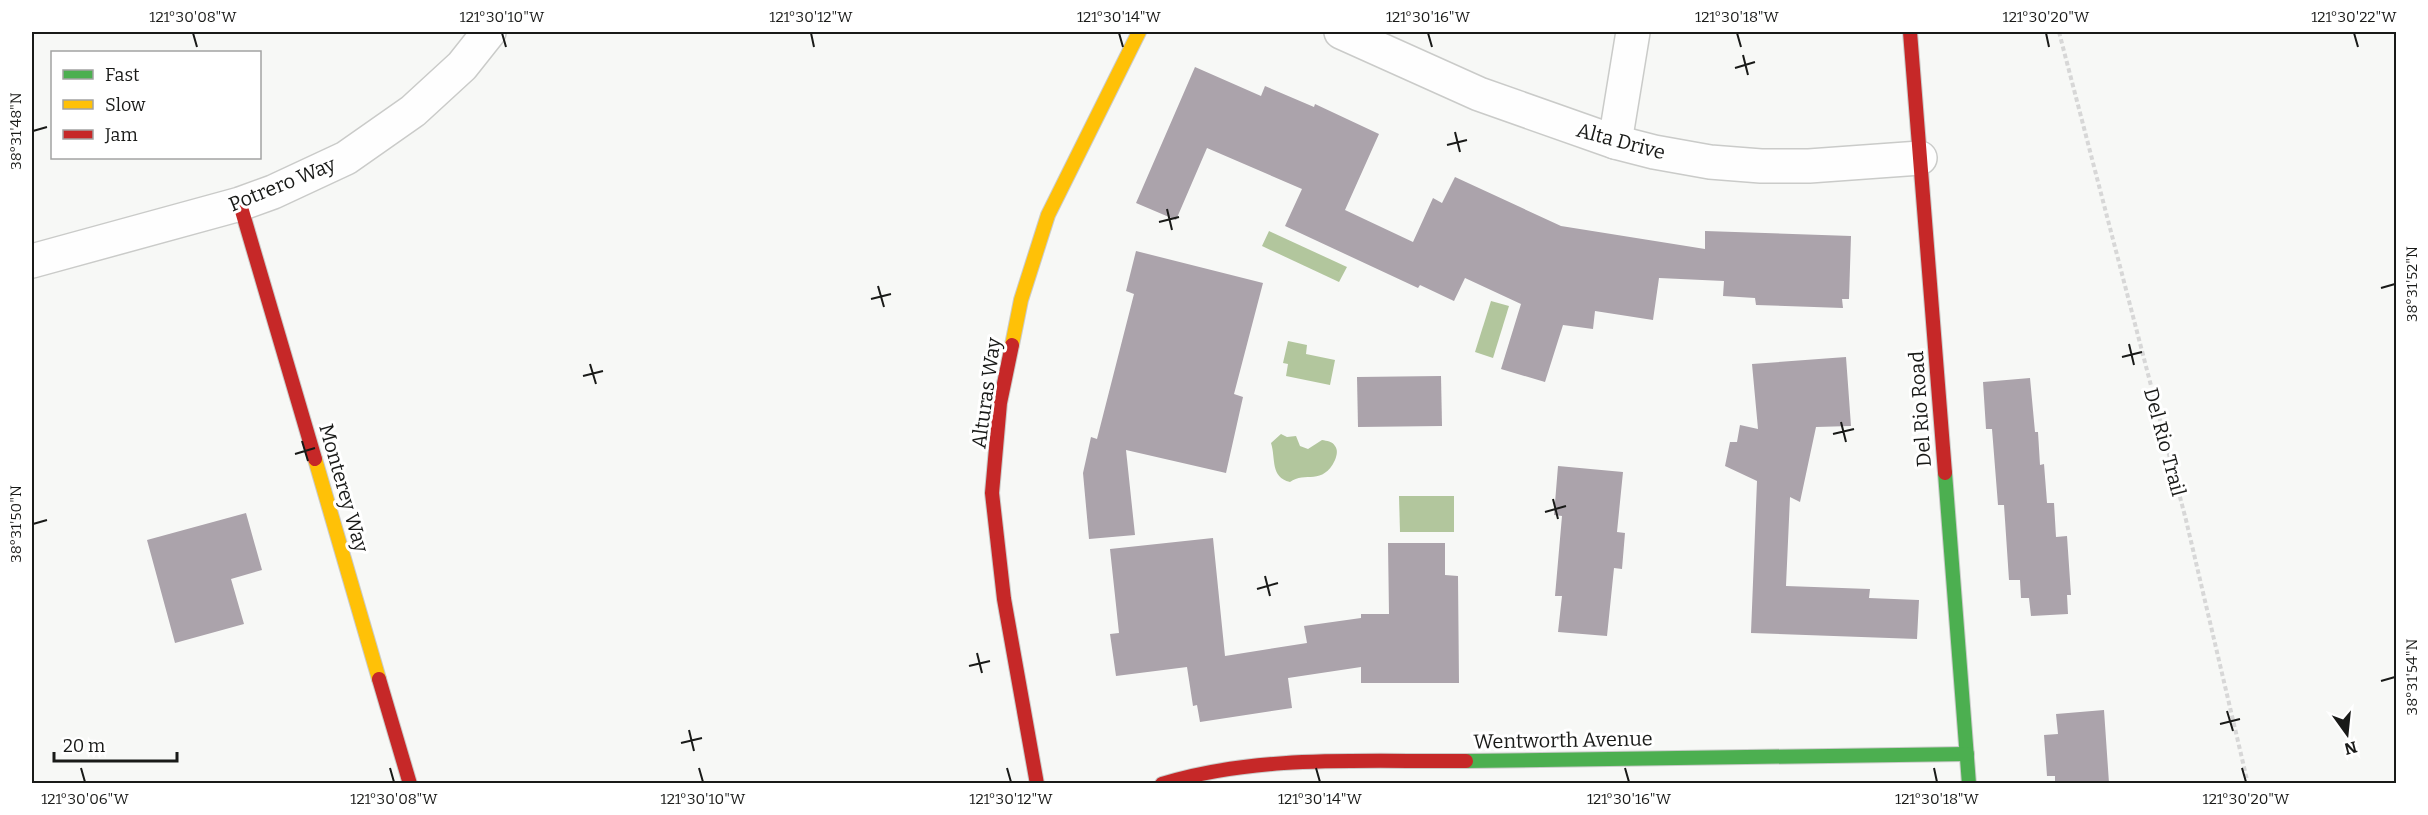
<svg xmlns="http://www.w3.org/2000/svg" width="2428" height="815" font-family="Bitter,serif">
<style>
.water{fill:#b2c69d}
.building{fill:#aba3ab}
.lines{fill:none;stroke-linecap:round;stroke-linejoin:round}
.street-casing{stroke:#cacbc9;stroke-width:36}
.fast-casing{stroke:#cacbc9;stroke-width:16}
.slow-casing{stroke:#cacbc9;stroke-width:16}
.jam-casing{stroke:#cacbc9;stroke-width:16}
.path{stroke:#d7d7d7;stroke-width:4;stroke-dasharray:4.5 3;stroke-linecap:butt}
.street{stroke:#fefefe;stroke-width:33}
.fast{stroke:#4caf50;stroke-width:14}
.slow{stroke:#ffc107;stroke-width:14}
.jam{stroke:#c62828;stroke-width:14}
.ticks{fill:none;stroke:#191a18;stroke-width:2}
.labels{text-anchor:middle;stroke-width:6;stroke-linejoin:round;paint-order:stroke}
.street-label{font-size:20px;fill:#191a18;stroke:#fff}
.neatline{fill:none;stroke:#191a18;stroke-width:2}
.ticks-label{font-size:15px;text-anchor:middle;fill:#191a18}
</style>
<rect width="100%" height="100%" fill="#f7f8f6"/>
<g class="water">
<path d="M1269 231 1347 267 1339 282 1262 246Z"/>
<path d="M1491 301 1509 306 1493 358 1475 352Z"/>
<path d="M1288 341 1307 345 1306 354 1335 360 1330 385 1286 376 1288 364 1283 363Z"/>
<path d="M1281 434 1287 437 1296 436 1300 446 1308 449 1322 440C1327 441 1332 441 1335 446 1338 450 1337 455 1335 460 1323 486 1305 471 1290 482 1270 477 1276 459 1271 443Z"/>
<path d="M1399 496H1454V532H1400Z"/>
</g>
<g class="building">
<path d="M1195 67 1261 96 1265 86 1314 107 1315 104 1379 134 1345 210 1413 242 1433 198 1442 203 1455 177 1561 226 1705 249V231L1851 236 1849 299H1842L1843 308 1756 305 1755 298 1723 296 1724 281 1659 278 1653 320 1595 311 1593 329 1563 325 1545 382 1501 369 1521 304 1465 278 1454 301 1420 285 1418 288 1285 226 1302 189 1207 148 1176 220 1136 203Z"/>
<path d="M1136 251 1263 283 1234 394 1243 397 1226 473 1126 450 1135 535 1089 539 1083 473 1091 437 1097 439 1134 294 1126 291Z"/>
<path d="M1846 357 1851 426 1816 427 1800 502 1790 497 1786 586 1870 589 1869 598 1919 600 1917 639 1751 633 1757 481 1725 466 1730 442H1737L1740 425 1758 429 1752 364Z"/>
<path d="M1441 376 1442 426 1358 427 1357 377Z"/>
<path d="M2030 378 2035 432H2038L2040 465 2044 464 2047 503H2054L2056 537 2067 536 2071 595H2067L2068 614 2031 616 2029 598H2021L2020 580H2009L2004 505H1998L1992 429H1986L1983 382Z"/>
<path d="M1558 466 1623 472 1617 532 1625 533 1622 569 1614 568 1607 636 1558 632 1562 596H1555L1562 516 1554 515Z"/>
<path d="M246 513 262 570 231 579 244 624 175 643 147 540Z"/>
<path d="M1213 538 1225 656 1307 643 1304 626 1361 618V614H1389L1388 543H1445V575L1458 576 1459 683H1361V667L1288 678 1292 708 1200 722 1197 705 1193 706 1187 667 1116 676 1110 634 1119 633 1110 549Z"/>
<path d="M2104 710 2109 783H2055V776H2047L2044 735 2058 734 2056 714Z"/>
</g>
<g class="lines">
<g class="street-casing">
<g id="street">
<path d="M1341 32 1479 94 1615 142 1654 152 1710 162 1761 166H1809L1920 158"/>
<path d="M1615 142 1633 32"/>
<path d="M32 261 240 204 273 192 346 158 413 111 462 66 489 32"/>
</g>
</g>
<g class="fast-casing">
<g id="fast">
<path d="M1945 473 1969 784"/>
<path d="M1466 761 1967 754"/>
</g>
</g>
<g class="slow-casing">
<g id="slow">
<path d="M1012 345 1021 300 1048 215 1139 32"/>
<path d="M315 459 379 679"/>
</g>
</g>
<g class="jam-casing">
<g id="jam">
<path d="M1910 32 1945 473"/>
<path d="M240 204 315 459"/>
<path d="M1012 345 1000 403 992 493 1004 599 1037 784"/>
<path d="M379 679 410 784"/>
<path d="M1162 784C1259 754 1366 762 1466 761"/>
</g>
</g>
<path class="path" d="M2059 32 2186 520 2248 784"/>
<use href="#street" class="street"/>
<use href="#fast" class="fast"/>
<use href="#slow" class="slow"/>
<use href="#jam" class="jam"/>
</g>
<path class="ticks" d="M193 33 197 47M502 33 506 47M811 33 814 47M1119 33 1123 47M1428 33 1432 47M1737 33 1741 47M2046 33 2049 47M2354 33 2358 47M1743 55 1748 75M1735 68 1755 62M33 131 47 127M1455 132 1460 152M1447 145 1467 140M1167 209 1172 230M1159 222 1179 217M878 286 884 307M2381 288 2395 284M871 299 891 294M2129 344 2134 365M2122 357 2142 352M590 364 596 384M583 376 603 371M1841 422 1846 442M1833 434 1854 429M302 441 308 461M295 454 315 448M1553 499 1558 519M1545 512 1566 506M33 524 47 520M1265 576 1270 596M1257 589 1278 583M977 653 982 673M969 666 990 661M2381 681 2395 677M2227 711 2233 731M2220 724 2240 719M689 730 694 751M681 743 702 738M81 768 85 782M390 768 394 782M699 768 703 782M1007 768 1011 782M1316 768 1320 782M1625 768 1629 782M1934 768 1937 782M2242 768 2246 782"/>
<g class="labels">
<g class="street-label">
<text transform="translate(1621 141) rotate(15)" y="7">Alta Drive</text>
<text transform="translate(282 184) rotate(-22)" y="7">Potrero Way</text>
<text transform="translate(986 393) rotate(-82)" y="7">Alturas Way</text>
<text transform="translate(1920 409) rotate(-94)" y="7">Del Rio Road</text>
<text transform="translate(2165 442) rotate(75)" y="7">Del Rio Trail</text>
<text transform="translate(344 488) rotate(74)" y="7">Monterey Way</text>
<text transform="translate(1563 740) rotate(-1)" y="7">Wentworth Avenue</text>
</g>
</g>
<rect width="2428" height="815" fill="none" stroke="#ffffff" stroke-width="66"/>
<rect x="51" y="51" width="210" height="108" fill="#ffffff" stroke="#a3a3a3" stroke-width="1.5"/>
<rect x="63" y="70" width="30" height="9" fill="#4caf50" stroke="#a3a3a3" stroke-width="1.5"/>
<text x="105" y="81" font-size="18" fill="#191a18">Fast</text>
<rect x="63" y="100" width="30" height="9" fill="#ffc107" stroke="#a3a3a3" stroke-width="1.5"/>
<text x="105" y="111" font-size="18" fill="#191a18">Slow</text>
<rect x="63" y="130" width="30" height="9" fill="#c62828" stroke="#a3a3a3" stroke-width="1.5"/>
<text x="105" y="141" font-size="18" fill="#191a18">Jam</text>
<g transform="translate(2347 734) rotate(165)" stroke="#ffffff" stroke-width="4.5" paint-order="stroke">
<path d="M0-4.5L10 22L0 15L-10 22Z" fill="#191a18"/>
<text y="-9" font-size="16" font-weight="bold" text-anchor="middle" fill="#191a18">N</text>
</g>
<path d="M54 752v9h123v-9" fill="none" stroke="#191a18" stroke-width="3"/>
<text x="63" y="752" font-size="18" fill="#191a18" stroke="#ffffff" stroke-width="4.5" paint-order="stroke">20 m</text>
<rect x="33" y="33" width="2362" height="749" class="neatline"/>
<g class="ticks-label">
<text x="193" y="22">121°30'08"W</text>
<text x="502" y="22">121°30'10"W</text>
<text x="811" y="22">121°30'12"W</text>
<text x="1119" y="22">121°30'14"W</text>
<text x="1428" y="22">121°30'16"W</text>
<text x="1737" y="22">121°30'18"W</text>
<text x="2046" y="22">121°30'20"W</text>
<text x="2354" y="22">121°30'22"W</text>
<text transform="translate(16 131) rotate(-90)" y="5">38°31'48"N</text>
<text transform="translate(2412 284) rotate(-90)" y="5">38°31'52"N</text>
<text transform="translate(16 524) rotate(-90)" y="5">38°31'50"N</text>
<text transform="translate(2412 677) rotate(-90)" y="5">38°31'54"N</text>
<text x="85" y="804">121°30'06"W</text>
<text x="394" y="804">121°30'08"W</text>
<text x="703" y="804">121°30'10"W</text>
<text x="1011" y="804">121°30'12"W</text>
<text x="1320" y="804">121°30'14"W</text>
<text x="1629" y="804">121°30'16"W</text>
<text x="1937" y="804">121°30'18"W</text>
<text x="2246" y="804">121°30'20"W</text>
</g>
</svg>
